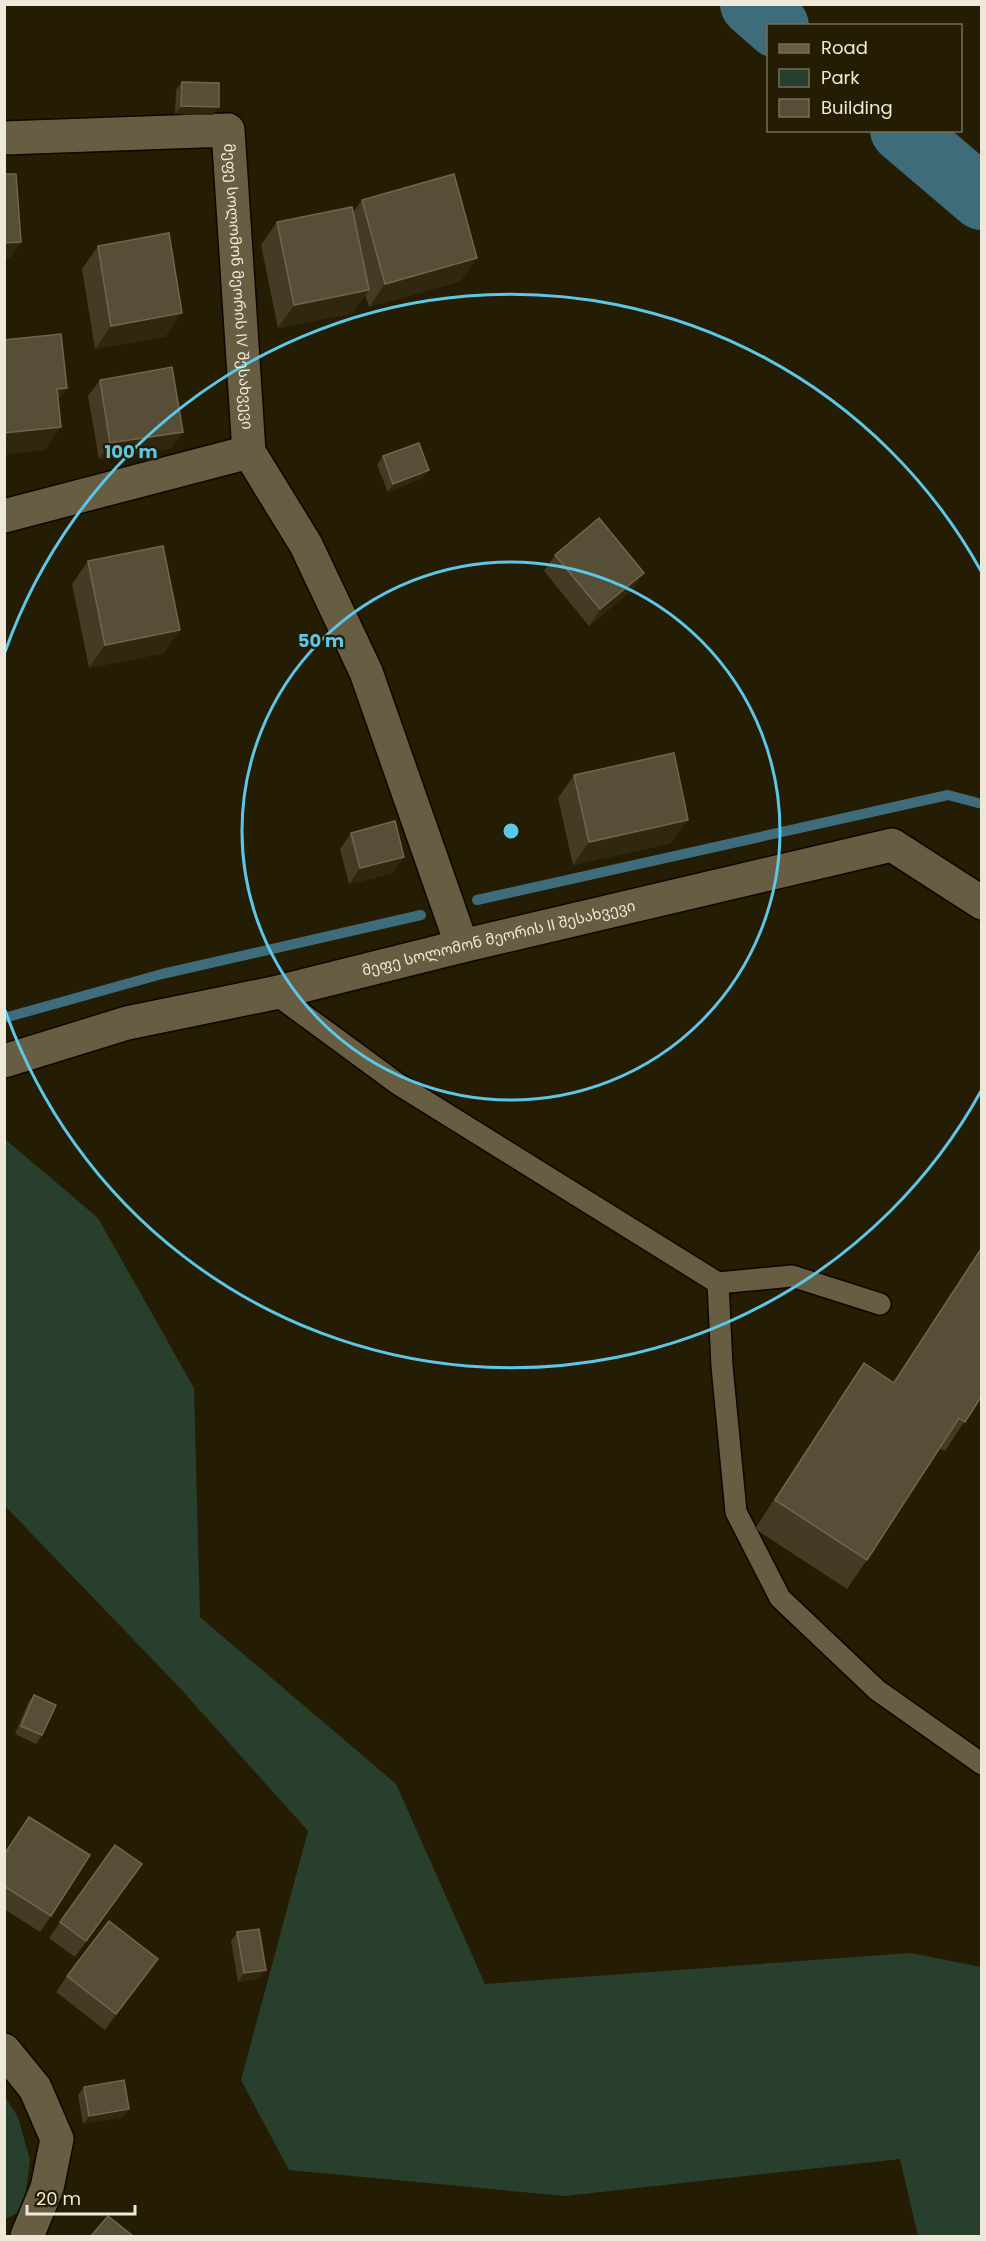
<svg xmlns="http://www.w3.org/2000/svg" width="986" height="2241" font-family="Poppins,'Noto Sans Georgian',sans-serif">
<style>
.green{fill:#283f2e}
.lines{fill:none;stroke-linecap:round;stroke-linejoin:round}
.stream{stroke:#3e6c7a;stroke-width:10}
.river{stroke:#3e6c7a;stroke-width:64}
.service-casing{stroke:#0e0600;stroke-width:24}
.minor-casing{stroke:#0e0600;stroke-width:36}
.secondary-casing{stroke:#0e0600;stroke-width:36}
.service{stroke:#675d43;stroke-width:21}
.minor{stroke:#675d43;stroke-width:33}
.secondary{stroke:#675d43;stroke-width:33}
.wall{fill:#453b24}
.shaded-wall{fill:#30270f}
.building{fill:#574e37;stroke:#6f6650;stroke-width:1.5}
.ring{fill:none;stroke:#5cc7e8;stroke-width:3}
.labels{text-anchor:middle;stroke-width:4.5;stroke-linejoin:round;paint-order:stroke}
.street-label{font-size:15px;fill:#eee8d9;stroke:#251c04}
.centre{fill:#5cc7e8;stroke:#251c04;stroke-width:3}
.ring-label{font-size:18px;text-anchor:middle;font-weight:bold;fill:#5cc7e8;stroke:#251c04;stroke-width:4.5;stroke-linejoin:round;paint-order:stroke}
</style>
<rect width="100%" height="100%" fill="#251c04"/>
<g class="green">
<path d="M5 1139 98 1218 194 1388 200 1617 396 1784 485 1984 911 1953 981 1967V2236H918L900 2159 565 2196 289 2170 241 2080 308 1831 179 1687 5 1506Z"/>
<path d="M4 2095 18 2117 30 2160 25 2199 19 2212 8 2218 4 2217Z"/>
</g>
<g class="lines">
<g class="stream">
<path d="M477 900 948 795 982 804"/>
<path d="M4 1018 162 974 421 915"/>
</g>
<g class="river">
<path d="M752 4 777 26"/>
<path d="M902 130 982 198"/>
</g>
<g class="service-casing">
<g id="service">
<path d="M274 993 398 1084 718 1283"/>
<path d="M880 1304 792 1276 718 1283 722 1366 736 1512 780 1598 877 1690 982 1764"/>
</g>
</g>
<g class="minor-casing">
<g id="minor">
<path id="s1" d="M4 138 228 130 249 452 306 545 366 672 462 946"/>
<path d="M4 516 249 452"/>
<path id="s2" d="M4 1061 127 1023 274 993 462 946 892 845 982 903"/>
</g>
</g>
<g class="secondary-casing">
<path id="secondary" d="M4 2050 35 2088 57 2139 47 2188 27 2236"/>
</g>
<use href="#service" class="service"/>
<use href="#minor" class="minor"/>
<use href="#secondary" class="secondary"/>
</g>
<g class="wall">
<path d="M182 82 213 115 175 114 176 90Z"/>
<path d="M362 200 461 281 369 307 365 294 353 313 278 328 261 245 277 222 353 212Z"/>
<path d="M98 246 166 336 95 349 82 269Z"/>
<path d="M100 380 183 432 171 448 99 459 88 396Z"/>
<path d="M383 456 423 478 388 492 377 465Z"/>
<path d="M555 555 633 589 589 626 544 571Z"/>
<path d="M88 561 164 653 89 668 72 584Z"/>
<path d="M574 775 672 843 573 865 558 798Z"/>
<path d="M351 833 393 873 349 884 340 849Z"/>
<path d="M981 1249V1399L980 1398 945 1451 940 1448 867 1560 847 1589 755 1529 844 1392 864 1363 893 1382 962 1277Z"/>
<path d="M34 1695 42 1735 36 1744 15 1734 28 1703Z"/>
<path d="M29 1817 51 1916 40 1932 4 1909V1853Z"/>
<path d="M115 1845 142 1864 75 1957 49 1938Z"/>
<path d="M237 1932 260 1978 238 1982 231 1941Z"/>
<path d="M147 1975 105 2030 56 1992 67 1976Z"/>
<path d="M84 2087 129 2109 123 2117 83 2124 78 2095Z"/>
</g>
<g class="shaded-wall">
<path d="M181 106 219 107 213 115 175 114Z"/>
<path d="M21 242 10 258H4V243Z"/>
<path d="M477 258 461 281 369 307 385 284Z"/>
<path d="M369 290 353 313 278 328 294 305Z"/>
<path d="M182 313 166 336 95 349 111 326Z"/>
<path d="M67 388 51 411 57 389Z"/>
<path d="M61 427 45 450 4 455V433Z"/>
<path d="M183 432 171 448 99 459 110 443Z"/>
<path d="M429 470 423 478 388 492 393 484Z"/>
<path d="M644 573 633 589 589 626 600 609Z"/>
<path d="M180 630 164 653 89 668 105 645Z"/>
<path d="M688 820 672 843 573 865 589 842Z"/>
<path d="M404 857 393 873 349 884 360 868Z"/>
<path d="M158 1959 147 1975 105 2030 116 2014Z"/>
<path d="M266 1970 260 1978 238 1982 244 1973Z"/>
<path d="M129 2109 123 2117 83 2124 89 2116Z"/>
</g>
<g class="building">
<path d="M182 82 219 83V107L181 106Z"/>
<path d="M4 174H16L21 242 4 243Z"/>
<path d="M454 174 477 258 385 284 362 200Z"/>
<path d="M352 207 369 290 294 305 277 222Z"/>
<path d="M169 233 182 313 111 326 98 246Z"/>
<path d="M61 334 67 388 57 389 61 427 4 433V340Z"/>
<path d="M172 367 183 432 110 443 100 380Z"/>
<path d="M419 443 429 470 393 484 383 456Z"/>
<path d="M599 518 644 573 600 609 555 555Z"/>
<path d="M163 546 180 630 105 645 88 561Z"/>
<path d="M674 753 688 820 589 842 574 775Z"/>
<path d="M395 821 404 857 360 868 351 833Z"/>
<path d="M981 1249V1397L965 1422 959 1418 867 1560 775 1500 864 1363 894 1383Z"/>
<path d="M34 1695 56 1705 42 1735 21 1726Z"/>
<path d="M29 1817 90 1855 51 1916 4 1886V1855Z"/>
<path d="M115 1845 142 1864 86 1941 60 1922Z"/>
<path d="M109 1921 158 1959 116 2014 67 1976Z"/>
<path d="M259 1929 266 1970 244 1973 237 1932Z"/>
<path d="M124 2080 129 2109 89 2116 84 2087Z"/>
<path d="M108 2216 133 2236H91Z"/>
</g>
<g class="ring">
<circle cx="511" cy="831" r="269"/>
<path d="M981 1091A537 537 0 0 1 5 1010M5 652A537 537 0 0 1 981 571"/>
</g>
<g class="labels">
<g class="street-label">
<text dy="5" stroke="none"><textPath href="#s1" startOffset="381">მეფე სოლომონ მეორის IV შესახვევი</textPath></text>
<text dy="5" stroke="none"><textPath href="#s2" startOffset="510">მეფე სოლომონ მეორის II შესახვევი</textPath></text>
</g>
</g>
<circle cx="511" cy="831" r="9" class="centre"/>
<g class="ring-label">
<text x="131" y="458">100 m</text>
<text x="321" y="647">50 m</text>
</g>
<rect width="986" height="2241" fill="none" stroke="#eee8d9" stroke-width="12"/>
<rect x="767" y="24" width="195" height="108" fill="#251c04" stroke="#756e59" stroke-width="1.5"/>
<rect x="779" y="44" width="30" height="9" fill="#675d43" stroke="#756e59" stroke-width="1.5"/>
<text x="821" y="54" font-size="18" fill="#eee8d9">Road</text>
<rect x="779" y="69" width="30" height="18" fill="#283f2e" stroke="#756e59" stroke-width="1.5"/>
<text x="821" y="84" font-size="18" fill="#eee8d9">Park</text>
<rect x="779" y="99" width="30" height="18" fill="#574e37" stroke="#756e59" stroke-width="1.5"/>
<text x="821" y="114" font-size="18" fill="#eee8d9">Building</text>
<path d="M27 2205v9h108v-9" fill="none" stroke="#eee8d9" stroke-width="3"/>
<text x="36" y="2205" font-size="18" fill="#eee8d9" stroke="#251c04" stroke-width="4.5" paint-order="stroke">20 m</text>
</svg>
